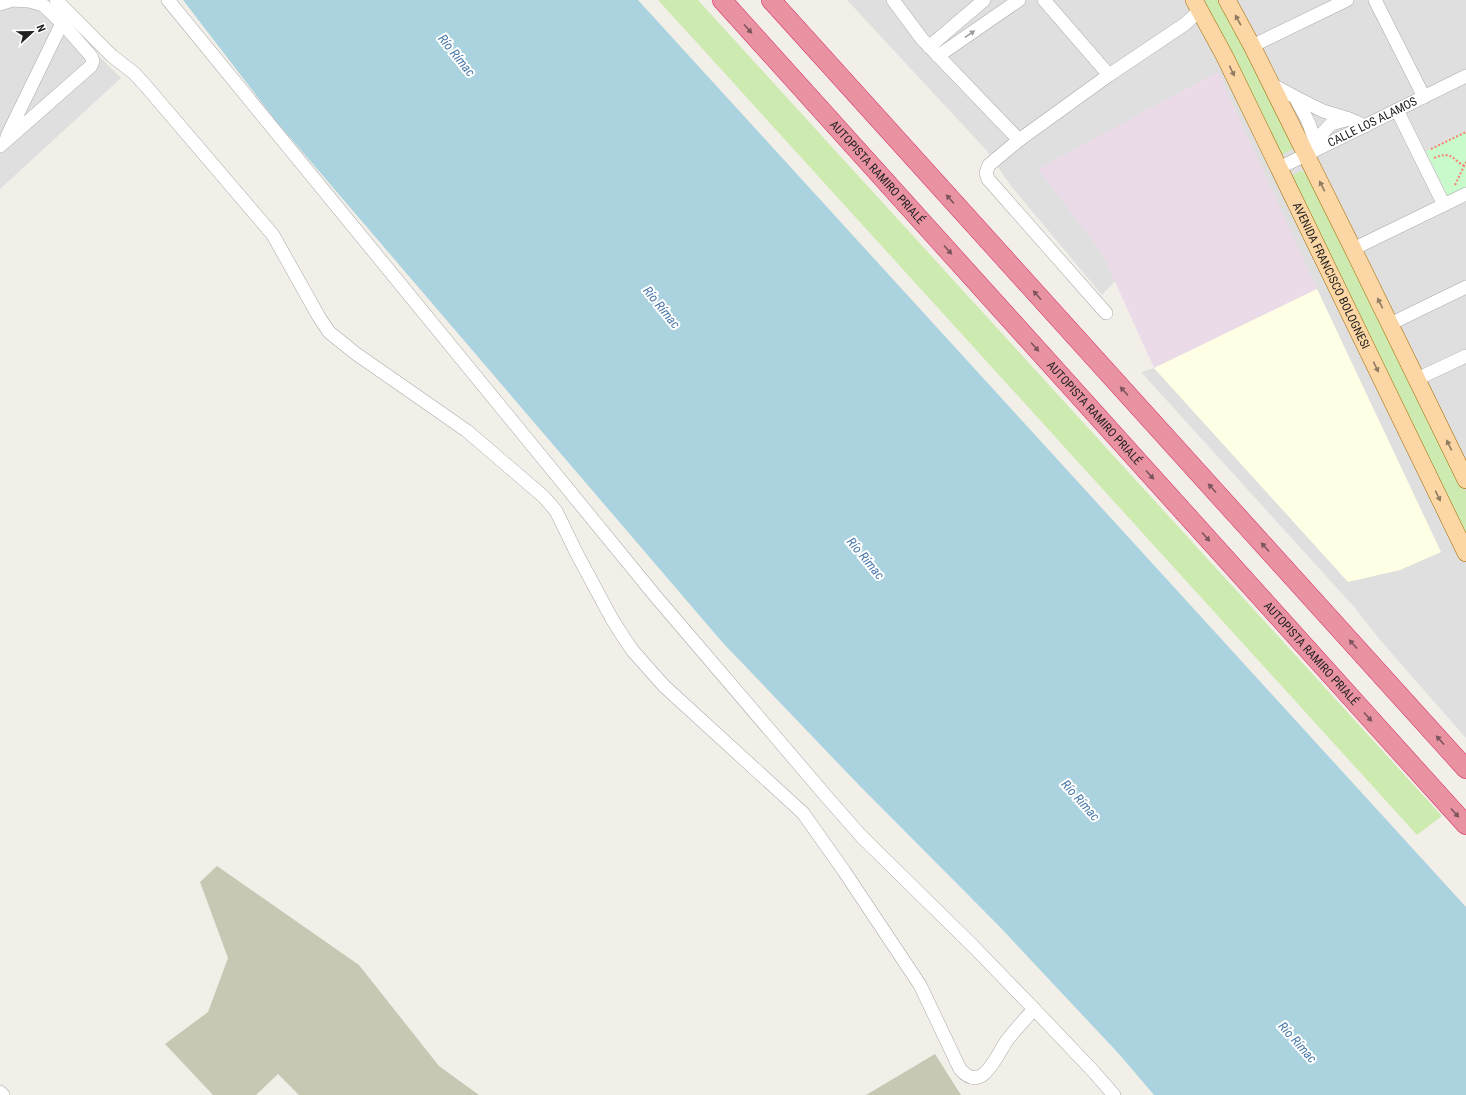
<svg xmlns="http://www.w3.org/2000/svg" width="1466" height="1095" font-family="'Roboto Condensed',sans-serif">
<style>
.residential{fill:#e0dfdf}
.industrial{fill:#ebdbe8}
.education{fill:#ffffe5}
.construction{fill:#c7c7b4}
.grass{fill:#cdebb0}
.park{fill:#c8facc}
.water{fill:#aad3df}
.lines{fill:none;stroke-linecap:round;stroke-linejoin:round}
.minor-casing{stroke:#a9a9a9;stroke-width:14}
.major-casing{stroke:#a06b00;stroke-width:18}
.highway-casing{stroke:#dc2a67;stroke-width:20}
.path{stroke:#fa8072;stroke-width:2;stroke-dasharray:2 2;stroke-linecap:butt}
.minor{stroke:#fff;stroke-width:13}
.major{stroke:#fcd6a4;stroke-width:17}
.highway{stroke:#e892a2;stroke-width:19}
.oneway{fill:#8f7c63}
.oneway2{fill:#7b545c}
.oneway3{fill:#9c9c9c}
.labels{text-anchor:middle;stroke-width:4;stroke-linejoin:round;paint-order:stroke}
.street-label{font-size:12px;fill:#222;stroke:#fff}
.water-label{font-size:13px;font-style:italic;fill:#4a7aab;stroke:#fff}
</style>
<rect width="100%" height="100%" fill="#f2efe9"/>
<g class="residential">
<path d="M0 0H42L121 78 0 189Z"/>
<path d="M847 0H1466V738L1380 640 1355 608 1141 372 1154 368 1218 72 1039 169 1102 253 1115 281 1102 295 1011 186 987 151Z"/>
</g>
<path class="industrial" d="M1218 72 1317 289 1154 368 1102 253 1038 169Z"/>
<path class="education" d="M1317 289 1441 552 1400 570 1348 582 1154 368Z"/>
<g class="construction">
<path d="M217 866 359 965 439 1066 479 1095H299L278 1074 256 1095H213L165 1044 208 1012 228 958 200 882Z"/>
<path d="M935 1054 961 1095H866Z"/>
</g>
<g class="grass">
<path d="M658 0H698L1442 816 1417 835Z"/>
<path d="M1200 0H1221L1296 143 1293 149 1283 154 1276 149Z"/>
<path d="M1301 171 1310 173 1466 492V545L1291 176Z"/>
</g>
<path class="park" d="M1466 131V188L1448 197 1426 151Z"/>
<path class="water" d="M183 0H638L1466 907V1095H1154L1119 1054 999 926 855 781 723 643 276 121Z"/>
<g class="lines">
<g class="minor-casing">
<g id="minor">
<path d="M56 0 112 56 134 73 145 85 273 235 319 317 329 332 355 353 467 431 544 497 556 511 577 554 612 619 626 641 633 651 664 686 803 813 844 871 920 985 960 1069C983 1095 996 1055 1008 1039 1016 1029 1025 1019 1034 1009"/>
<path d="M168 0 657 598 826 796 861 836 973 946 1034 1009 1093 1071 1114 1095"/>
<path d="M893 0 922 39 1019 140"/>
<path d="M1044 0 1109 75"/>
<path d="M1375 0 1424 97"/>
<path d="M0 4 12 0 29 1 43 5 62 23 91 56 93 61 91 66 0 146"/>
<path d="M1252 46 1347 0"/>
<path d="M929 47 984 0"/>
<path d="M938 56 1019 0"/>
<path d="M1271 84 1295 97 1308 121 1315 141"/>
<path d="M1295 97 1323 111 1349 119"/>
<path d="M1397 110 1444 205"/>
<path d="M7 136 62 23"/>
<path d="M1318 147 1315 141 1331 124 1349 119 1365 126"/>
<path id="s1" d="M1279 168 1466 76"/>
<path d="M1353 249 1466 194"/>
<path d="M1106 313 988 179 986 173 989 165 1019 140 1109 75 1185 24 1200 10"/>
<path d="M1390 324 1466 287"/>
<path d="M1417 379 1466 356"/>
<path d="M0 1092 3 1095"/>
</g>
</g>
<g class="major-casing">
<g id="major">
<path id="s2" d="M1194 0 1225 57 1466 553"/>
<path d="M1227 0 1252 46 1353 249 1466 480"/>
</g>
</g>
<g class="highway-casing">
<g id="highway">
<path id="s3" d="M722 0 1466 825"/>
<path d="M771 0 1466 769"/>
</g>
</g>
<g class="path">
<path d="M1431 149 1466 132"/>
<path d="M1434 158C1453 150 1452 160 1466 167"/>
<path d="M1455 185 1466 162"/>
</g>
<use href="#minor" class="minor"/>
<use href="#major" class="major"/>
<use href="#highway" class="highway"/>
</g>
<defs><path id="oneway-solid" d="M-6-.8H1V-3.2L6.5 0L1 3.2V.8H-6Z"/></defs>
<g class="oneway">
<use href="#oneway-solid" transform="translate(1238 20) rotate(-119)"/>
<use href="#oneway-solid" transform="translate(1232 71) rotate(64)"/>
<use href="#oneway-solid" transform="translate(1322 186) rotate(-117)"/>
<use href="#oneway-solid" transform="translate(1380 303) rotate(-116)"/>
<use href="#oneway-solid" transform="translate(1376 367) rotate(64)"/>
<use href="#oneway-solid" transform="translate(1449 445) rotate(-116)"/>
<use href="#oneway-solid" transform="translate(1438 496) rotate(64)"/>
</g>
<g class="oneway2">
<use href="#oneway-solid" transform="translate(748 29) rotate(48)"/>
<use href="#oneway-solid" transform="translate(950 199) rotate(-132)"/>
<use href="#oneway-solid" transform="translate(948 250) rotate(48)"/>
<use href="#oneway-solid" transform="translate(1037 295) rotate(-132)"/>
<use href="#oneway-solid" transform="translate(1035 347) rotate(48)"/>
<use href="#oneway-solid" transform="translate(1124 391) rotate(-132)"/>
<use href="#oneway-solid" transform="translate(1150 475) rotate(48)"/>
<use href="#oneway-solid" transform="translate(1212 488) rotate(-132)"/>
<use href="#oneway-solid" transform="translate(1206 537) rotate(48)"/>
<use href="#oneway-solid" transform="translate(1265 547) rotate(-132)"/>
<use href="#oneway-solid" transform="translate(1353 644) rotate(-132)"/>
<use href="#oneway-solid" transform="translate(1368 717) rotate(48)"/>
<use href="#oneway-solid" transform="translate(1440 740) rotate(-132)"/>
<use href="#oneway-solid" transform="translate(1455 813) rotate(48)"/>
</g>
<use class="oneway3" href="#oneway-solid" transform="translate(970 34) rotate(-34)"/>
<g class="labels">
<g class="street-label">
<text dy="4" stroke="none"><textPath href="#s1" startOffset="104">CALLE LOS ALAMOS</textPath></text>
<text dy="4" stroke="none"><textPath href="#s3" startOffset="232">AUTOPISTA RAMIRO PRIALÉ</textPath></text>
<text dy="4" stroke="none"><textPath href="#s2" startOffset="308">AVENIDA FRANCISCO BOLOGNESI</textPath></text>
<text dy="4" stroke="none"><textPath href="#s3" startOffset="556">AUTOPISTA RAMIRO PRIALÉ</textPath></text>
<text dy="4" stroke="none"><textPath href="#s3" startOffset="880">AUTOPISTA RAMIRO PRIALÉ</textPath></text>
</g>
<g class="water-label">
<text transform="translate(457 55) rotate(51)" y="5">Río Rímac</text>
<text transform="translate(662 307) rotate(51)" y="5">Río Rímac</text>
<text transform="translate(866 558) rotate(50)" y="5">Río Rímac</text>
<text transform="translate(1081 800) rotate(48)" y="5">Río Rímac</text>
<text transform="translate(1298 1042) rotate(48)" y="5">Río Rímac</text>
</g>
</g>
<g transform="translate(32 32) rotate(68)" stroke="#ffffff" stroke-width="3" paint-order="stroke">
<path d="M0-3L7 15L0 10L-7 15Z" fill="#222222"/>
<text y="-6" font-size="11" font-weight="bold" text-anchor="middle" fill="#222222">N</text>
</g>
</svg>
